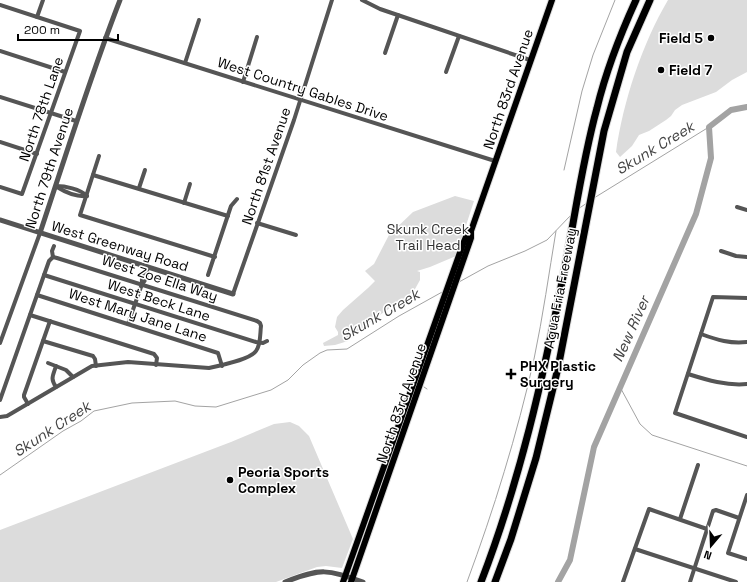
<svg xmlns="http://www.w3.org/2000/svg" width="747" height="582" font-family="'Space Grotesk',sans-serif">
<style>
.green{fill:#dcdcdc}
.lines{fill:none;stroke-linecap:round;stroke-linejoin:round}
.stream{stroke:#a3a3a3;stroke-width:1}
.river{stroke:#a3a3a3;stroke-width:6}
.primary-casing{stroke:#dbdbdb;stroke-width:8}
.motorway-casing{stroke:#dbdbdb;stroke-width:9}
.minor{stroke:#555;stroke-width:4}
.tertiary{stroke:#555;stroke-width:5}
.primary{stroke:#000;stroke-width:6}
.motorway{stroke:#000;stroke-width:7}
.poi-dot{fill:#000;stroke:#fff;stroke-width:1.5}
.labels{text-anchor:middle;stroke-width:3;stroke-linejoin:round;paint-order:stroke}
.poi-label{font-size:14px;font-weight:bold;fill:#000;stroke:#fff;text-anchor:start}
.street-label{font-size:14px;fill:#000;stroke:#fff}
.park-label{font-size:14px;fill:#333;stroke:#fff}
.water-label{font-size:15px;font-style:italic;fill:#444;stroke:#fff}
</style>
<rect width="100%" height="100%" fill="#fff"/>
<g class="green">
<path d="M668 0H747V72L732 80 716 92 682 105 675 110 671 116 666 120 649 131 639 135 632 146 620 157 616 152C623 102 642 44 668 0Z"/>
<path d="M455 196 474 201 456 256 430 267 417 271 420 272V280L415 289 406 297 374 319 348 341 335 345 324 346 323 343 338 335V332L335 327 337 317 343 310 368 288 375 281 365 271 374 264 389 235 413 212Z"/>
<path d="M290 422 299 426 309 436 353 539 342 568 326 566 317 567 276 582H0V530L231 442 274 424Z"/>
</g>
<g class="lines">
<g class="stream">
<path d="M564 170 582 91 593 55 615 0"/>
<path d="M594 198 709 127"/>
<path d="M578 209 587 203"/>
<path d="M459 282 488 266 525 251 547 240 571 215"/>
<path d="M424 387 427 389"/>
<path d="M620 387 640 424 652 435 747 466"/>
<path d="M0 475 63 431 81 421 94 411 132 403 175 401 195 406 216 407 271 390 288 380 303 365 320 353 327 350 347 349 399 316 444 291"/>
<path d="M467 582C494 509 517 435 534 359 543 316 549 273 556 231"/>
</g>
<path class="river" d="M558 582 570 560 594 447 696 214 711 158 709 127 731 110 747 107"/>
<g class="primary-casing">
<g id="primary">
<path d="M343 582 463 244 466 237 471 231 552 0"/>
<path d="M351 582 471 238V231"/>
</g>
</g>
<g class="motorway-casing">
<g id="motorway">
<path d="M481 582C520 481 543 378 564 272 575 217 582 162 597 108 606 71 620 35 636 0"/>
<path d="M495 582 511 539 536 458 558 368 604 131 627 52 650 0"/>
</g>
</g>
<g class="minor">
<path d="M362 0 380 9 530 60"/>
<path d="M0 5 80 31 22 194 0 187"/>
<path d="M37 17 43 0"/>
<path d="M105 38 495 161"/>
<path d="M0 51 65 72"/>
<path d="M385 53 398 15"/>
<path d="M185 63 199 20"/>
<path d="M446 72 459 36"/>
<path d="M243 82 257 37"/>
<path d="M0 97 76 121"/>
<path d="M0 142 37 154"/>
<path d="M99 156 80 215 215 257"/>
<path d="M93 175 228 216"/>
<path d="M56 186C65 186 80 189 87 196"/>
<path d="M57 187C65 192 77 197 87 196"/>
<path d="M139 188 145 170"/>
<path d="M184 203 190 184"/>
<path d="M737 207 747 210"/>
<path d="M257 223 296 235"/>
<path d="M721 251 736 256 747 257"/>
<path d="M44 275 256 342 263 343 267 341"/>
<path d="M208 275 231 206 237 199"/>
<path d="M142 284C147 279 148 274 147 267"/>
<path d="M233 294 294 120 332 0"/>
<path d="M37 295 218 353 222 366"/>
<path d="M747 298 713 297 675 413 747 437"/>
<path d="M30 315 154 354 157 358 156 365"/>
<path d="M128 324 142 284C141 277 143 272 147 267"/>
<path d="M701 334C717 340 731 344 747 342"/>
<path d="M43 341 93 356 95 359 96 366"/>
<path d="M0 343 40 233"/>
<path d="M48 363 66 370 73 377"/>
<path d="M688 374C707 380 727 386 747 384"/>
<path d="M56 387C50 378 53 376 56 366"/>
<path d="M0 400 49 261 53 257 52 251 54 246"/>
<path d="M28 404 24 397V395L50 321"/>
<path d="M0 417 7 416 92 366 128 362 209 368C219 366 251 359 256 351 261 345 260 333 261 326L260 323 257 321 57 258 53 257"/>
<path d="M747 495 728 553 747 559"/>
<path d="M680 519 698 465"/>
<path d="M635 549 736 582"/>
<path d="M623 582 649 509 707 529"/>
<path d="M690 582 713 511 716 510 739 518"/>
</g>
<g class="tertiary">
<path d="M0 220 233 294"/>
<path d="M40 233C66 155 90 77 120 0"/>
<path d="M285 582C322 568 326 569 363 582"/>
</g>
<use href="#primary" class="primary"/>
<use href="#motorway" class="motorway"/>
</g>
<g class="poi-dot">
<circle cx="711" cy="38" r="4"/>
<circle cx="661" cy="70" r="4"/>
<path d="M509 368h4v4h4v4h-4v4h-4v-4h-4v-4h4z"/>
<circle cx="230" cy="480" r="4"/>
</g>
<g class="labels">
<g class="poi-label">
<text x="703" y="43" text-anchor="end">Field 5</text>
<text x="669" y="75">Field 7</text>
<text x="520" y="371">PHX Plastic<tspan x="520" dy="16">Surgery</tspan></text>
<text x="238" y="477">Peoria Sports<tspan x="238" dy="16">Complex</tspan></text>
</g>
<g class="street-label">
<text transform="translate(303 89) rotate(18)" y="5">West Country Gables Drive</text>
<text transform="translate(508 89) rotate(-71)" y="5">North 83rd Avenue</text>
<text transform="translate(41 109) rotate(-71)" y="5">North 78th Lane</text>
<text transform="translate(266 166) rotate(-71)" y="5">North 81st Avenue</text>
<text transform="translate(49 168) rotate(-72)" y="5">North 79th Avenue</text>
<text transform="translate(120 246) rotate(17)" y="5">West Greenway Road</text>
<text transform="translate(160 278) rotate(18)" y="5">West Zoe Ella Way</text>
<text transform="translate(560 288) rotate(-79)" y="5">Agua Fria Freeway</text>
<text transform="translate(159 300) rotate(18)" y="5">West Beck Lane</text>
<text transform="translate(138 315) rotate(18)" y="5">West Mary Jane Lane</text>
<text transform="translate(401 403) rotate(-71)" y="5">North 83rd Avenue</text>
</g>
<g class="park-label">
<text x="428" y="234">Skunk Creek<tspan x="428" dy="16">Trail Head</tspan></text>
</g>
<g class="water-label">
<text transform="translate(655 148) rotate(-31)" y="5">Skunk Creek</text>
<text transform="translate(380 315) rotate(-30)" y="5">Skunk Creek</text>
<text transform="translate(631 329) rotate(-66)" y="5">New River</text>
<text transform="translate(52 429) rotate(-33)" y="5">Skunk Creek</text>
</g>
</g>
<g transform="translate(711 546) rotate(199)" stroke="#ffffff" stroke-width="3" paint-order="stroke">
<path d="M0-3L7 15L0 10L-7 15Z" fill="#000000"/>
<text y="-6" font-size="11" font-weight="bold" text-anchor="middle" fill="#000000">N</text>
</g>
<path d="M18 34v6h100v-6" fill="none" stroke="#000000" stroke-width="2"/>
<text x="24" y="34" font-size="12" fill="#000000" stroke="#ffffff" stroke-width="3" paint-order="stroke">200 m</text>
</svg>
